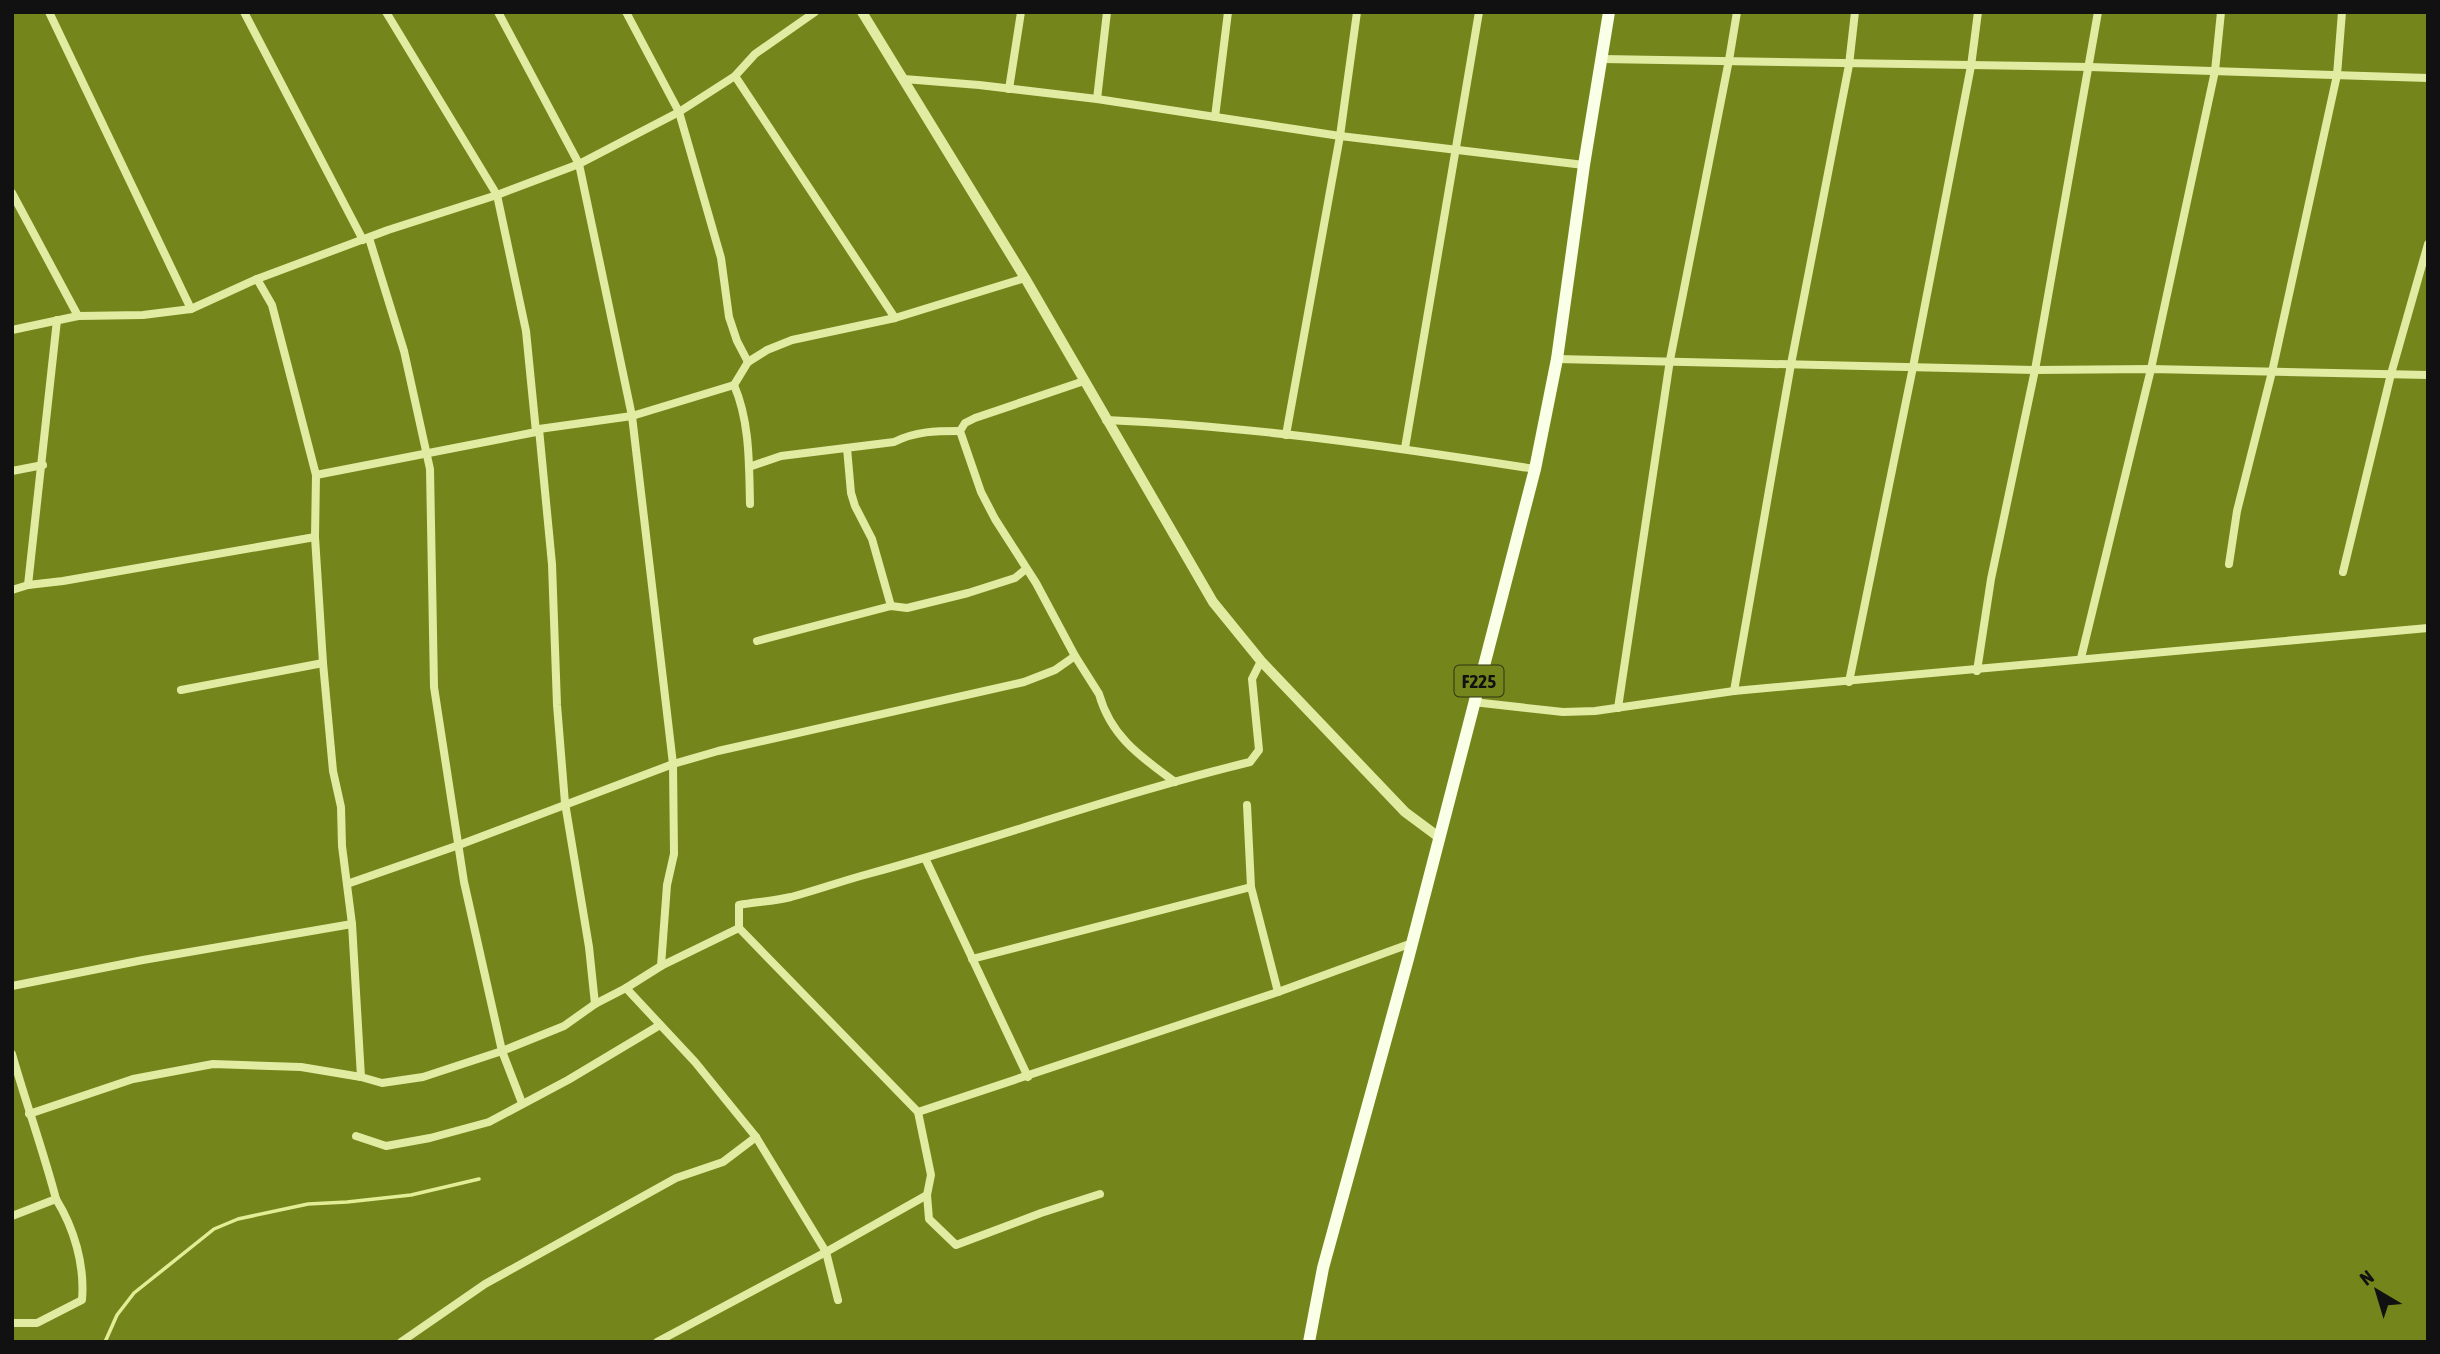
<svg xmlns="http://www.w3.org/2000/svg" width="2440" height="1354" font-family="'Asap Condensed',sans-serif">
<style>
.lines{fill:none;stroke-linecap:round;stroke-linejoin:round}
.stream{stroke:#e2ed95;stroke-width:3.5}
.minor{stroke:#e1eba2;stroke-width:8}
.tertiary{stroke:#e1eba2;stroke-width:10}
.primary{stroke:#faffe7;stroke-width:12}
.labels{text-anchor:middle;stroke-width:7;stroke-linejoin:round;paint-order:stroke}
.shield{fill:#74851b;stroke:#2f3414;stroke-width:2}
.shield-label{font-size:19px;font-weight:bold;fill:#111}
</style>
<rect width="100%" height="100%" fill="#74851b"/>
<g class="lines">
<path class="stream" d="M105 1342 117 1315 134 1293 214 1229 238 1219 308 1204 347 1202 411 1195 479 1179"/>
<g class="minor">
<path d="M49 12 191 309"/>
<path d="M244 12 363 240"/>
<path d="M386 12 497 195 526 331 536 432"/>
<path d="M498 12 579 164 632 416 673 764 674 854 667 885 661 966"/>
<path d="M626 12 679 112 721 258 729 317 737 341 748 362"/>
<path d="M1602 59 2090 67 2428 78"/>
<path d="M735 76 895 318"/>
<path d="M904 79 979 85 1097 99 1340 136 1584 165"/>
<path d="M1009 89 1021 12"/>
<path d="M1097 99 1107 12"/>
<path d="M1215 117 1228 12"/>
<path d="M12 193 78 316"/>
<path d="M369 238 404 351 430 469 434 687 464 882 502 1051 522 1103"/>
<path d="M257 279 272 305 316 475 315 537 323 663 333 771 341 807 342 846 352 924 361 1077"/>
<path d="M12 330 78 316 143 315 191 309 257 279 388 230 497 195 579 164 679 112 735 76 755 54 815 12"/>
<path d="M1557 359 2035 370 2151 369 2428 375"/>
<path d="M1084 381 975 418 965 423 960 431 981 492 995 519 1036 583 1075 656 1099 694C1111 737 1141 757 1175 782"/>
<path d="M734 385C750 422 749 464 750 504"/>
<path d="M1106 420C1250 426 1393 447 1535 469"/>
<path d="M539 429 552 564 557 705 565 803 589 947 595 1004"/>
<path d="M1286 435 1340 136 1357 12"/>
<path d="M847 448 851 493 855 506 872 539 891 606"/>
<path d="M1405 448 1479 12"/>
<path d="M749 467 781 456 894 442C916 431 936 431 960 431"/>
<path d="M12 471 43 465"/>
<path d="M316 475 536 432 539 429 632 416 734 385 748 362 767 350 792 340 895 318 1025 278"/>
<path d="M2229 564 2237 511 2272 372 2337 75 2342 12"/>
<path d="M2343 572 2391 374 2428 244"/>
<path d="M28 585 57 320"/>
<path d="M12 590 28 585 63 581 315 537"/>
<path d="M757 641 891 606 907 608 968 593 1015 578 1026 569"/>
<path d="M2081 658 2151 369 2215 71 2221 12"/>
<path d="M1977 671 1991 579 2035 370 2098 12"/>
<path d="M1849 682 1913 367 1971 66 1978 12"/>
<path d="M181 690 323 663"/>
<path d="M1734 691 1791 364 1849 65 1855 12"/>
<path d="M1473 702 1563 712 1595 711 1734 691 2428 628"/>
<path d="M1618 708 1670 360 1729 60 1737 12"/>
<path d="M1247 805 1251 887 1278 992"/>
<path d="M925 858 1028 1077"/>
<path d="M347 884 459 845 673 764 718 751 1024 682 1055 670 1075 656"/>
<path d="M972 959 1251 887"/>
<path d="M12 986 143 960 352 924"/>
<path d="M626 988 695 1062 756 1137 826 1252 838 1300"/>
<path d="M12 1054C26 1103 43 1150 56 1199L12 1216"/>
<path d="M918 1112 1278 992 1412 943"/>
<path d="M29 1114 133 1079 213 1064 301 1067 361 1077 382 1083 423 1077 502 1051 564 1026 595 1004 626 988 661 966 739 928"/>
<path d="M356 1136 386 1146 430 1138 489 1122 568 1080 660 1025"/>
<path d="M927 1195 929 1219 956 1245 1041 1213 1100 1194"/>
<path d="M12 1323H37L82 1300C85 1265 74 1228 56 1199"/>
<path d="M401 1342 485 1284 676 1178 723 1162 756 1137"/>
<path d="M657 1342 826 1252 927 1195 931 1175 918 1112 739 928V905C756 902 774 901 791 897 817 890 842 881 868 874 996 839 1121 793 1250 762L1259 750 1252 679 1261 661"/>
</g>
<path class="tertiary" d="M862 12 1025 278 1213 602 1261 661 1405 812 1440 838"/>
<path class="primary" d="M1309 1342 1323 1268 1408 959 1535 469 1557 359 1584 165 1609 12"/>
</g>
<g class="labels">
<rect class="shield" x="1454.5" y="665.5" width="49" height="31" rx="5"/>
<g class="shield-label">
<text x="1479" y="688">F225</text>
</g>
</g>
<rect width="2440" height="1354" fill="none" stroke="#111111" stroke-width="28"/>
<g transform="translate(2377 1291) rotate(322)" stroke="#74851b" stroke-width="5" paint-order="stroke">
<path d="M0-5L12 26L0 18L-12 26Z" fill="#111111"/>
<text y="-10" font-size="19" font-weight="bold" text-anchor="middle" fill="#111111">N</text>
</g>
</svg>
